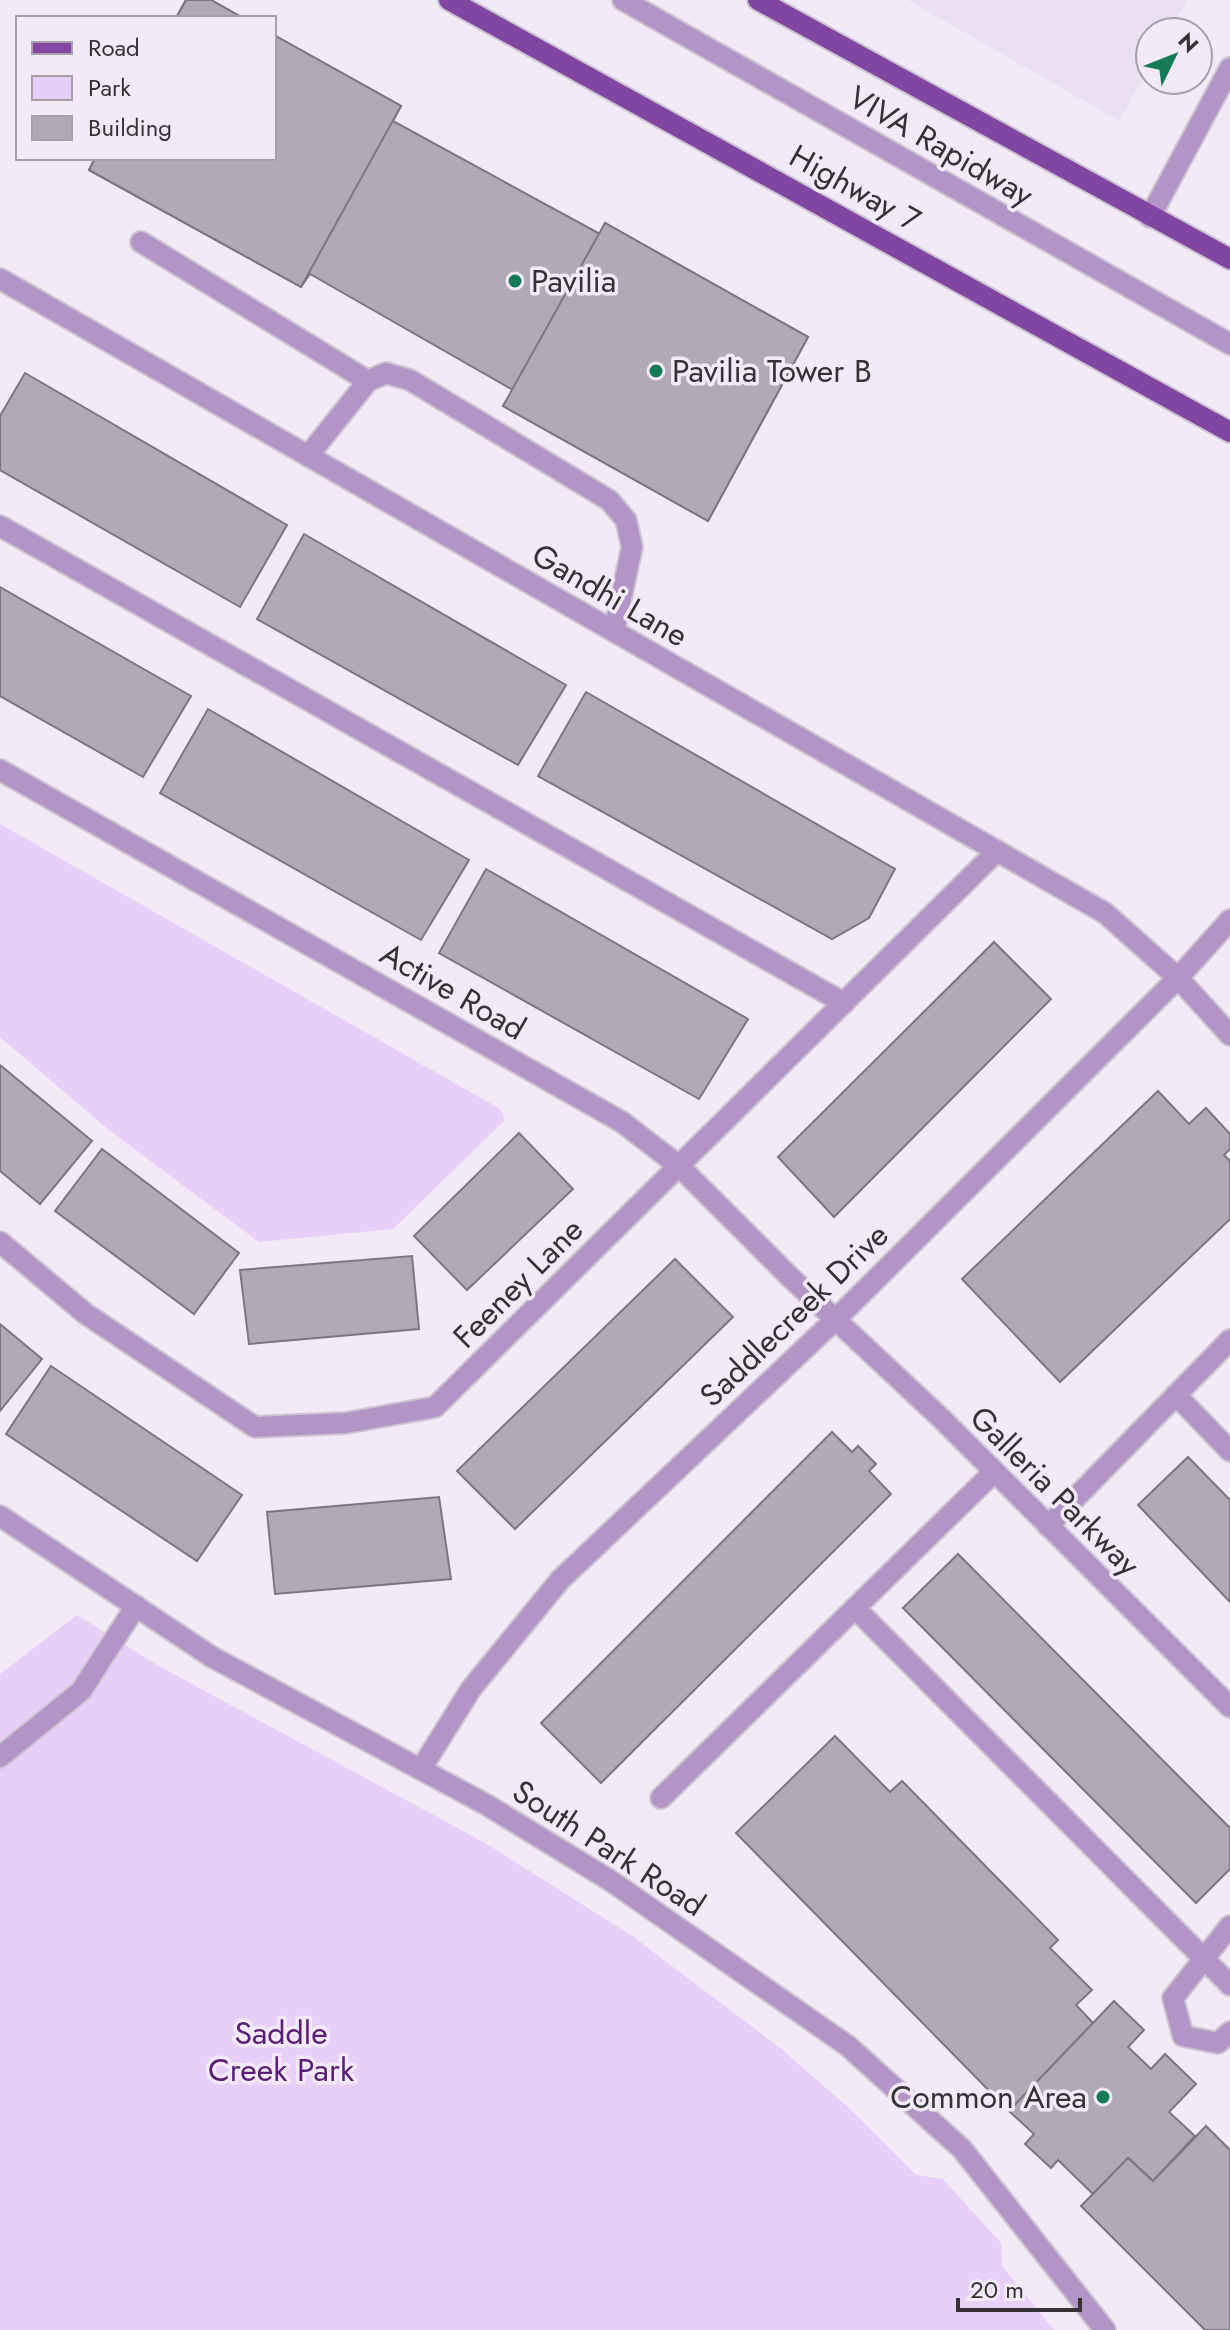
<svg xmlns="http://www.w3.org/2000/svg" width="1230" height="2330" font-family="Jost,sans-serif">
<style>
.built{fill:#ebdff3}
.green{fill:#e8cff8}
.building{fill:#b1aab6;stroke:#7d7682;stroke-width:2}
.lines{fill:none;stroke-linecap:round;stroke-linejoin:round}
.service-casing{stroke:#ccc5d1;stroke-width:24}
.minor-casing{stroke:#ccc5d1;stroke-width:24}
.primary-casing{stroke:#ccc5d1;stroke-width:24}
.service{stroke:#b394c7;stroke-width:20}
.minor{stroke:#b394c7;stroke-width:20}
.primary{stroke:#8145a2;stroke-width:20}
.poi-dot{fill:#147b55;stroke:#f2eaf7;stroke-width:3}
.labels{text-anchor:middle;stroke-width:7;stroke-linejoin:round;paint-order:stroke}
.street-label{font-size:32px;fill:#353237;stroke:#f2eaf7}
.poi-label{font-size:32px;fill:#353237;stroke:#f2eaf7;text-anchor:start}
.park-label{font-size:32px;fill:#591d76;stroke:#f2eaf7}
</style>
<rect width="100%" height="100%" fill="#f2eaf7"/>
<path class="built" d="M908 0H1187L1169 32H1150V66L1119 121Z"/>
<g class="green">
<path d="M0 824 500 1109 505 1120 393 1229 259 1242 109 1130 0 1037Z"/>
<path d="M77 1615 157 1665 485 1843 632 1936 779 2047 850 2109 916 2175 943 2179 1001 2243 1002 2266 1054 2330H0V1674Z"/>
</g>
<g class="building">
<path d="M186 0H211L243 18H176Z"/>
<path d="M186 0H211L243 18H176Z"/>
<path d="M274 35 401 106 393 121 600 234 605 223 808 337 708 521 503 406 513 390 310 274 301 287 89 170 95 158H274Z"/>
<path d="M274 35 401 106 301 287 89 170 95 158H274Z"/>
<path d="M605 223 808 337 708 521 503 406Z"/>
<path d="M25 373 287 525 240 607 0 470V416Z"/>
<path d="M304 534 566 685 518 765 257 619Z"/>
<path d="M0 587 191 696 143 777 0 696Z"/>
<path d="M586 692 895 869 869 918 832 939 538 776Z"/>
<path d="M208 709 469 860 421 940 160 793Z"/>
<path d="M486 869 748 1019 699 1099 439 953Z"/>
<path d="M994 942 1051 999 834 1217 778 1157Z"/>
<path d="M0 1065 92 1141 40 1204 0 1171Z"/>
<path d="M1158 1091 1189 1124 1206 1108 1230 1134V1149L1224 1155 1230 1161V1219L1060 1382 962 1279Z"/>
<path d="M519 1133 573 1189 467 1290 414 1236Z"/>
<path d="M102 1149 239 1253 194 1314 55 1211Z"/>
<path d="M412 1256 419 1329 249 1344 240 1270Z"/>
<path d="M675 1259 733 1317 515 1529 457 1471Z"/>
<path d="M0 1324 42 1359 0 1411Z"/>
<path d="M51 1366 242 1495 197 1561 6 1434Z"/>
<path d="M832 1432 852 1452 858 1446 876 1464 869 1471 891 1494 601 1783 541 1723Z"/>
<path d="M1188 1457 1230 1500V1602L1138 1505Z"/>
<path d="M439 1497 451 1579 275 1594 267 1512Z"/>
<path d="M958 1554 1230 1828V1869L1196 1903 903 1608Z"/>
<path d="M835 1736 890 1792 902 1781 1058 1940 1050 1948 1092 1990 1076 2005 1093 2023 1009 2111 736 1833Z"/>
<path d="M1114 2001 1144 2030 1128 2047 1151 2069 1165 2054 1196 2084 1169 2112 1195 2136 1153 2181 1128 2158 1094 2195 1058 2160 1051 2168 1025 2144 1034 2134 1009 2111Z"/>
<path d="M1206 2126 1230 2150V2330H1205L1081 2206 1128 2158 1153 2181Z"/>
</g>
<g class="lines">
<g class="service-casing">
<g id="service">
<path d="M623 0 1230 344"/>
<path d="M0 526 844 1003"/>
<path d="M1176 1395 1230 1451"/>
<path d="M1048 1526 1230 1340"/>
<path d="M855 1608 1230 1985"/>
<path d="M0 1757 81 1691 136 1606"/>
<path d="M661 1798 994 1472"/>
<path d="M1230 1926 1173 1998 1183 2036 1218 2043 1230 2032"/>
</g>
</g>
<g class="minor-casing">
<g id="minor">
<path d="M1150 217 1230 68"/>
<path d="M141 242 368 381"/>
<path d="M0 279 1105 913 1178 978 1230 1035"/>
<path d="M308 456 368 381 386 373 410 380 609 500 626 520 632 547 614 631"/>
<path d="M0 770 622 1122 679 1166 790 1277 943 1420 1230 1707"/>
<path d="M0 1242 86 1314 255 1427 346 1423 435 1407 997 851"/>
<path d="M0 1516 212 1657 487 1805 611 1881 848 2046 962 2149 1105 2330"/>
<path d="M421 1769 471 1689 560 1580 836 1319 1178 978 1230 920"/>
</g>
</g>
<g class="primary-casing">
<g id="primary">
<path d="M449 0 1230 432"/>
<path d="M758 0 1230 259"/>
</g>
</g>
<use href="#service" class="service"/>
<use href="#minor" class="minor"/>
<use href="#primary" class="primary"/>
</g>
<g class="poi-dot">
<circle cx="515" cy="281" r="8"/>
<circle cx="656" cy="371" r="8"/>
<circle cx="1103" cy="2097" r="8"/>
</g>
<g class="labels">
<g class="street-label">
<text transform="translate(941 146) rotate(30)" y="11">VIVA Rapidway</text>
<text transform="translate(855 188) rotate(29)" y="11">Highway 7</text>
<text transform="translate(610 595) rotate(30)" y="11">Gandhi Lane</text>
<text transform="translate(453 991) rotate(30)" y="11">Active Road</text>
<text transform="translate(518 1283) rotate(-45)" y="11">Feeney Lane</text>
<text transform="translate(794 1315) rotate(-44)" y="11">Saddlecreek Drive</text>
<text transform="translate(1055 1491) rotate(45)" y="11">Galleria Parkway</text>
<text transform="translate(609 1848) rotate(33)" y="11">South Park Road</text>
</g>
<g class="poi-label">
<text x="531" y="292">Pavilia</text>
<text x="672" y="382">Pavilia Tower B</text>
<text x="1087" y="2108" text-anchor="end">Common Area</text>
</g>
<g class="park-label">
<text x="281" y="2044">Saddle<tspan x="281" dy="37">Creek Park</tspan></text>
</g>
</g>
<rect x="16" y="16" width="260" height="144" fill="#f2eaf7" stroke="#a6a0aa" stroke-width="2"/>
<rect x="32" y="42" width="40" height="12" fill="#8145a2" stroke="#a6a0aa" stroke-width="2"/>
<text x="88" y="56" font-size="24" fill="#353237">Road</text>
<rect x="32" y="76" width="40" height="24" fill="#e8cff8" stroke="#a6a0aa" stroke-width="2"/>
<text x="88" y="96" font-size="24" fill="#353237">Park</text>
<rect x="32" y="116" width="40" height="24" fill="#b1aab6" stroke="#a6a0aa" stroke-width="2"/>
<text x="88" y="136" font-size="24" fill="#353237">Building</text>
<g transform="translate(1174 56) rotate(47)"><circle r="38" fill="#f2eaf7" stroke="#a6a0aa" stroke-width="2"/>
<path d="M0-6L14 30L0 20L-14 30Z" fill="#147b55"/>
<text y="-12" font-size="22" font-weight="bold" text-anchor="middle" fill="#353237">N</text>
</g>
<path d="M958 2298v12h122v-12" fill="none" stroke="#353237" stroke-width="4"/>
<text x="970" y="2298" font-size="24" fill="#353237" stroke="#f2eaf7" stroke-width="6" paint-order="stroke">20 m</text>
</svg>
